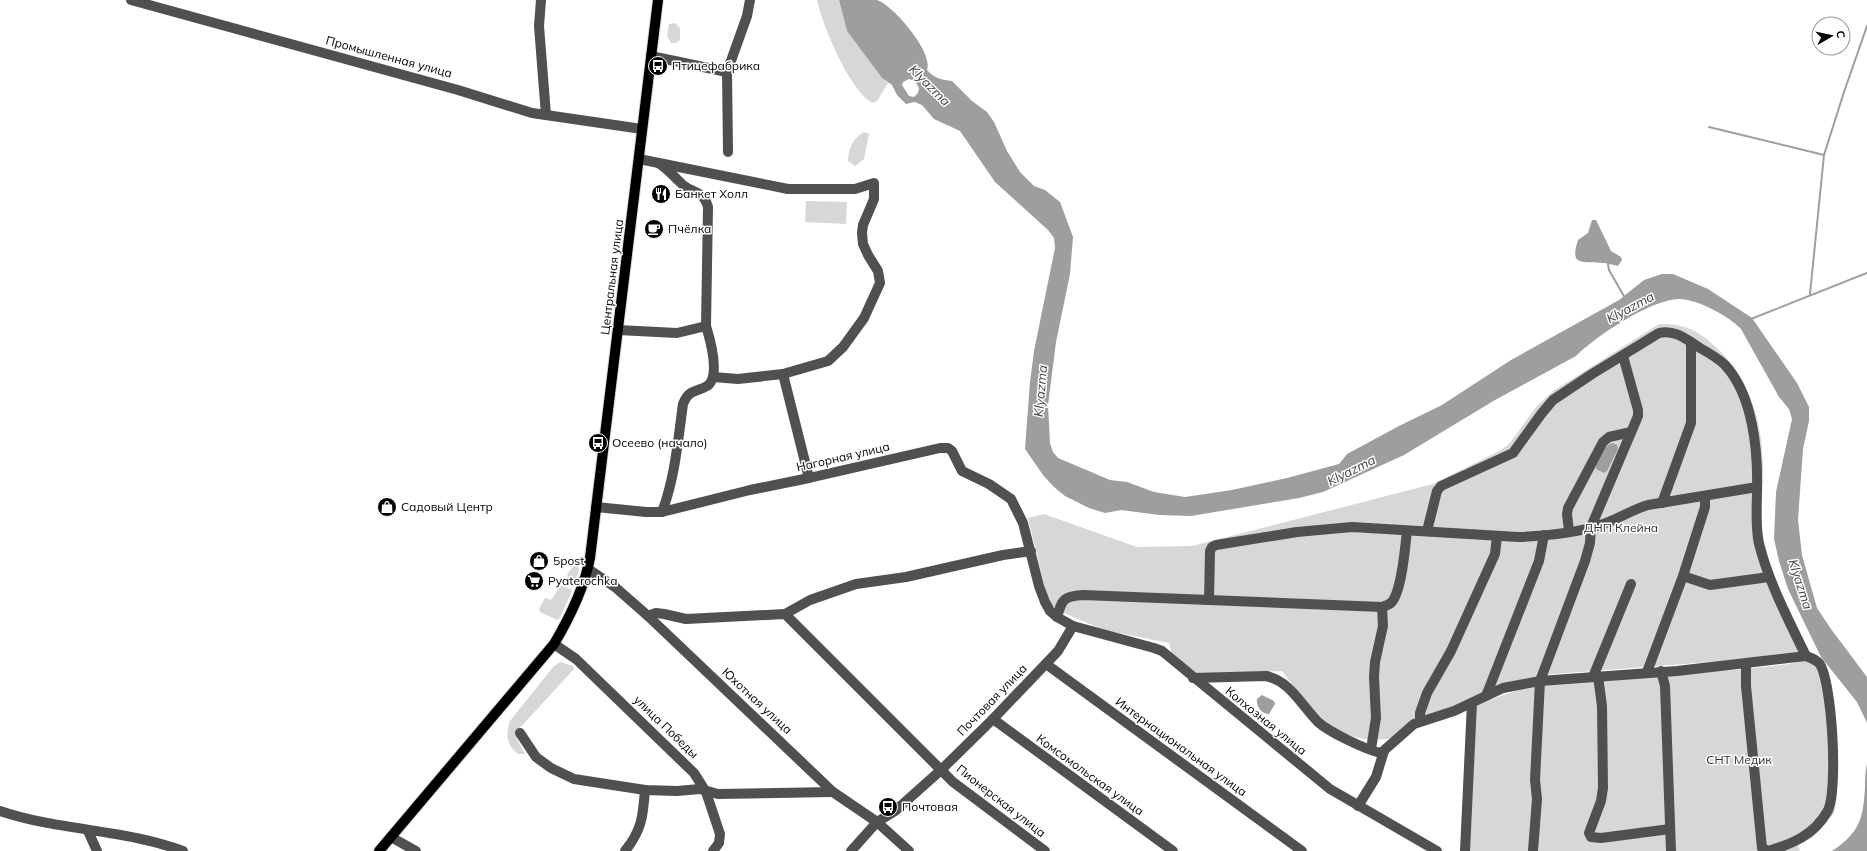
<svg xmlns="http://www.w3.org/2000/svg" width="1867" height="851" font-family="Mulish,sans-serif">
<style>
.green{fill:#d7d7d7}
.water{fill:#9e9e9e;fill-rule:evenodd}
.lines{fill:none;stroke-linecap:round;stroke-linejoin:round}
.stream{stroke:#9e9e9e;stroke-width:2}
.major-casing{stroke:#dbdbdb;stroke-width:12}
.minor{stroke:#505050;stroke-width:10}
.major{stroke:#000;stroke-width:10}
.labels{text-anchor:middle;stroke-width:3;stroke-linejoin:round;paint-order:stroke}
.street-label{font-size:12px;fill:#000;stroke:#fff}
.poi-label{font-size:12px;fill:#000;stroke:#fff;text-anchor:start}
.park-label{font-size:12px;fill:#2e2e2e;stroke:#fff}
.water-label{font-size:13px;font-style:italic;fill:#3f3f3f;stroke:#fff}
</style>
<rect width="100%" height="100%" fill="#fff"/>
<g class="green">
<path d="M817 0H839L847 31 882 78 888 83 877 101 872 103C849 89 823 27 817 0Z"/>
<path d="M675 23 680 28V40L676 43H671L667 36 669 24Z"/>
<path d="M864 132 869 134 864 159 855 166 848 161C848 149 854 137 864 132Z"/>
<path d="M806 201 847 202 846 224 805 222Z"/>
<path d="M1659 324C1686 323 1701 332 1720 351 1750 381 1763 425 1763 467 1763 491 1759 516 1764 540 1772 579 1791 614 1808 650L1797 652 1722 661 1542 675 1512 682 1393 738C1335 748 1313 710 1282 671L1199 674 1177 659 1172 654 1169 643 1104 630 1059 611 1052 605 1047 596 1028 518 1044 514 1137 547 1192 546 1433 484 1501 450 1510 443 1537 406 1553 391Z"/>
<path d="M577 565 579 569 574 586 567 583C566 575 569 568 577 565Z"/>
<path d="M561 586 571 589 572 591 560 618 557 620 540 612 539 609 545 598 551 600Z"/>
<path d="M1818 658 1837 753V797L1834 813 1824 825 1812 838 1798 845 1800 851H1468L1474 707C1498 696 1518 689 1544 685L1745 669 1789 664Z"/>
<path d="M560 662 573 666 574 669 517 731V739L525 754H518C507 745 505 735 510 721L553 667Z"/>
</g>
<g class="water">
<path d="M839 0C850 0 866 0 877 0 893 5 934 53 927 70 934 78 942 80 952 81L972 101 987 112 994 122 1007 151 1020 172 1034 186 1045 190 1060 202 1073 237 1070 274 1056 342 1048 405 1050 443 1053 452 1058 458 1110 480 1127 482 1154 492 1185 497 1232 490 1287 478 1339 464 1347 454 1399 426 1442 405 1511 360 1619 300 1644 280 1662 274H1673L1708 289 1752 318 1797 383 1809 407V421L1803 449 1798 520 1802 555 1817 608 1831 629 1867 677V723L1857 702 1821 657 1788 589 1779 561 1774 539 1776 492 1792 419 1789 409 1779 397 1741 329C1729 316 1697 299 1679 299 1651 299 1595 337 1576 356L1495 400 1404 455 1323 492 1299 498 1191 516 1159 515 1121 510 1105 513 1089 508 1065 496 1054 487 1043 475 1025 449 1030 382 1034 351 1055 248 1054 238 1048 230 995 182 960 131 934 119 922 105 915 102 906 104 897 95 892 85 882 78 847 31ZM909 79 915 81 919 88 918 93 914 97 909 96 902 85 903 82Z"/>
<path d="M1592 220H1596L1611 251 1621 257 1622 260 1618 266C1613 265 1607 263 1602 263 1583 261 1569 267 1578 240L1588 233Z"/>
<path d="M1612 443 1617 445 1618 449 1607 471 1604 473 1596 469V466L1607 446Z"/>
<path d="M1262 695 1274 701 1275 704 1269 714C1261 714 1256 706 1257 699Z"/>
<path d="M1867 764V851H1832C1859 833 1863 820 1865 788 1865 780 1865 772 1867 764Z"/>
</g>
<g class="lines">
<g class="stream">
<path d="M1709 127 1824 155"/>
<path d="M1608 264 1609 270 1625 298"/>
<path d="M1810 294 1824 155 1844 92 1867 26"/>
<path d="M1751 319 1867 273"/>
</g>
<g class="major-casing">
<path id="major" d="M379 851 554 644C570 617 584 589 590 558L658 0"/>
</g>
<g class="minor">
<path d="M131 0 458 90 532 113 642 129"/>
<path d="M541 0 539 26 546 115"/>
<path d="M651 56 727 72"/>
<path d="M728 152 727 72 747 16 750 0"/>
<path d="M639 159 788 189H855L874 183V199L863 225 862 233 863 244 868 255 878 271 880 283 864 318 843 347 828 361 783 374 738 379 713 377"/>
<path d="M660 164C669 170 675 178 683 185 694 194 703 190 708 207L706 326C710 339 721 377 707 386 695 393 689 389 683 404 678 440 675 478 662 512"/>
<path d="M618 330 677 333 706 326"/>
<path d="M783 374 809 478"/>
<path d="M1662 503 1691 423V342"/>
<path d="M596 507 646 512H662L750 490 809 478 940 448H948L952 451 962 471 989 484 1011 499 1023 523 1039 586 1045 602 1050 611 1057 617 1073 626 1154 648 1162 651 1330 789 1437 851"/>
<path d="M1427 531 1437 491 1441 486 1513 453 1542 413 1553 400 1592 374 1659 333C1675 329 1687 340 1700 348 1709 353 1718 358 1725 365 1753 395 1758 451 1757 489 1757 507 1755 526 1759 544 1769 583 1788 619 1806 656"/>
<path d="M1569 531 1567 514 1568 508 1603 442 1609 437 1631 432"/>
<path d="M588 569 615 587 648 616 833 792 877 822 909 851"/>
<path d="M1683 576 1710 585 1769 577"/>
<path d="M1209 600 1210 551 1212 547 1216 545 1297 532 1352 527 1518 537C1544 536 1576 533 1600 525 1617 520 1631 510 1648 505L1757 487"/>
<path d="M785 614 810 600 856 584 906 577 1003 555 1031 551"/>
<path d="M648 616 656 613 664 614 686 619 785 614 953 782 1045 851"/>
<path d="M1057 617C1062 600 1063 596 1083 595L1382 607C1385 606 1388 605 1391 603 1402 592 1405 547 1407 531"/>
<path d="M554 644 576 659 694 773 706 792 720 834 719 843 713 851"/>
<path d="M1046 664 1302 851"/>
<path d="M1661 671 1665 686 1671 851"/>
<path d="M1647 672 1683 576 1705 507V496"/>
<path d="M1598 676 1602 706 1603 788 1601 801 1589 833 1591 837 1601 838 1670 829"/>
<path d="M1593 677 1631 584"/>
<path d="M1193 678 1266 676C1290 681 1301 705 1318 722 1329 732 1366 750 1381 753L1414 724 1454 711 1503 688 1540 681 1677 671 1746 663 1754 662 1806 656C1811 658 1815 659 1819 663 1832 678 1839 794 1827 812 1814 835 1792 844 1768 851L1762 848 1746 686V663"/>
<path d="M1486 696 1539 561 1544 535"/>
<path d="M993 719 1173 851"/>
<path d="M1420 721V713L1427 693 1451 651 1495 554 1497 536"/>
<path d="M520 733 536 757 551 768 574 779 645 790 677 791 700 789 718 794 833 792"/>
<path d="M1371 749 1376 718 1374 677 1375 662 1383 626 1382 607"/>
<path d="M1358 806 1376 777 1384 751"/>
<path d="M0 811C59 831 124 829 183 851"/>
<path d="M88 831 97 851"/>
<path d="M391 837 416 851"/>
<path d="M625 851C642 830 643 816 645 790"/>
<path d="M851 851 877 822 895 811 941 770 993 719 1058 651 1073 626"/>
<path d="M1465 851 1472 703"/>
<path d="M1533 851 1537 799 1535 780 1540 681 1585 561 1590 543 1591 527 1638 416V410L1623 356"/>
</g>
<use href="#major" class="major"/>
</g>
<defs>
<g id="bus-disc" transform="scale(1)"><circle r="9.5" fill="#000" stroke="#fff"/><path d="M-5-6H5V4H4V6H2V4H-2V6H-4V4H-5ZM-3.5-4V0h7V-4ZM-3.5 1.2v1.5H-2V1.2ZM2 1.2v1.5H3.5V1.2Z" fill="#fff"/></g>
<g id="restaurant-disc" transform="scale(1)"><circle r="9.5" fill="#000" stroke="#fff"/><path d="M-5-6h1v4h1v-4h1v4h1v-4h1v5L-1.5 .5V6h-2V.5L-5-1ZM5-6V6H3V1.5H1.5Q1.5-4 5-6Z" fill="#fff"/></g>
<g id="cafe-disc" transform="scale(1)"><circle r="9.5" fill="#000" stroke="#fff"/><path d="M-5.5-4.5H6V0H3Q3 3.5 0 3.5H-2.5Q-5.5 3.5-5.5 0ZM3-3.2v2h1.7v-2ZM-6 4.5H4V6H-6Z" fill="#fff"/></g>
<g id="shop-disc" transform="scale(1)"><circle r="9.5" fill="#000" stroke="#fff"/><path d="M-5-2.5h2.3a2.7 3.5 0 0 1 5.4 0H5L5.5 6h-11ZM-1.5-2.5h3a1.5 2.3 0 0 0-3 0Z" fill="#fff"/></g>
<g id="supermarket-disc" transform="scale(1)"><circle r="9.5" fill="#000" stroke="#fff"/><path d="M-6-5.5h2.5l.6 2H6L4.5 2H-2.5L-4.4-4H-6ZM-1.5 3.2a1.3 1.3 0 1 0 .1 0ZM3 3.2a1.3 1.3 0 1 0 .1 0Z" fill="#fff"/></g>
</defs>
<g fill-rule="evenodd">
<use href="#bus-disc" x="658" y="66"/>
<use href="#restaurant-disc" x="661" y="194"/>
<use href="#cafe-disc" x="654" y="229"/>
<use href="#bus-disc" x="598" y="443"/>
<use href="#shop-disc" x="387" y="507"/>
<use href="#shop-disc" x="539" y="561"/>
<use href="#supermarket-disc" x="534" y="581"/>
<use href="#bus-disc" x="888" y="807"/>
</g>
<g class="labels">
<g class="street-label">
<text transform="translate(389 57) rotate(15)" y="4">Промышленная улица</text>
<text transform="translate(612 277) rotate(-83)" y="4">Центральная улица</text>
<text transform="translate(843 457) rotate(-13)" y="4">Нагорная улица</text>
<text transform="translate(992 700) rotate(-46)" y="4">Почтовая улица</text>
<text transform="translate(757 701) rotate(43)" y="4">Юхотная улица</text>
<text transform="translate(1266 721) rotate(39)" y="4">Колхозная улица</text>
<text transform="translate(666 727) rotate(44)" y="4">улица Победы</text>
<text transform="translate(1181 747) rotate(36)" y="4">Интернациональная улица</text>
<text transform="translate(1090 775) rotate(36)" y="4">Комсомольская улица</text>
<text transform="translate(1001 801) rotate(38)" y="4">Пионерская улица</text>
</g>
<g class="poi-label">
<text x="672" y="70">Птицефабрика</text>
<text x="675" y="198">Банкет Холл</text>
<text x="668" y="233">Пчёлка</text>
<text x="612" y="447">Осеево (начало)</text>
<text x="401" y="511">Садовый Центр</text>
<text x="553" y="565">5post</text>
<text x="548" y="585">Pyaterochka</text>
<text x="902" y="811">Почтовая</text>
</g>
<g class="park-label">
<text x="1621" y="532">ДНП Клейна</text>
<text x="1739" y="764">СНТ Медик</text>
</g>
<g class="water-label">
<text transform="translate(930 85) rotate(45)" y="5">Klyazma</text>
<text transform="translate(1630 307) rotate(-28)" y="5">Klyazma</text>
<text transform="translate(1040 391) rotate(-85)" y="5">Klyazma</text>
<text transform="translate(1351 470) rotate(-27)" y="5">Klyazma</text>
<text transform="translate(1801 584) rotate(72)" y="5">Klyazma</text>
</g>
</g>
<g transform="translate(1831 36) rotate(81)"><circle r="19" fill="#ffffff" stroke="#999999"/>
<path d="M0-3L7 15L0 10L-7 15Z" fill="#000000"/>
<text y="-6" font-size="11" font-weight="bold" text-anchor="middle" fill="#000000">С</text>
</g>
</svg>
